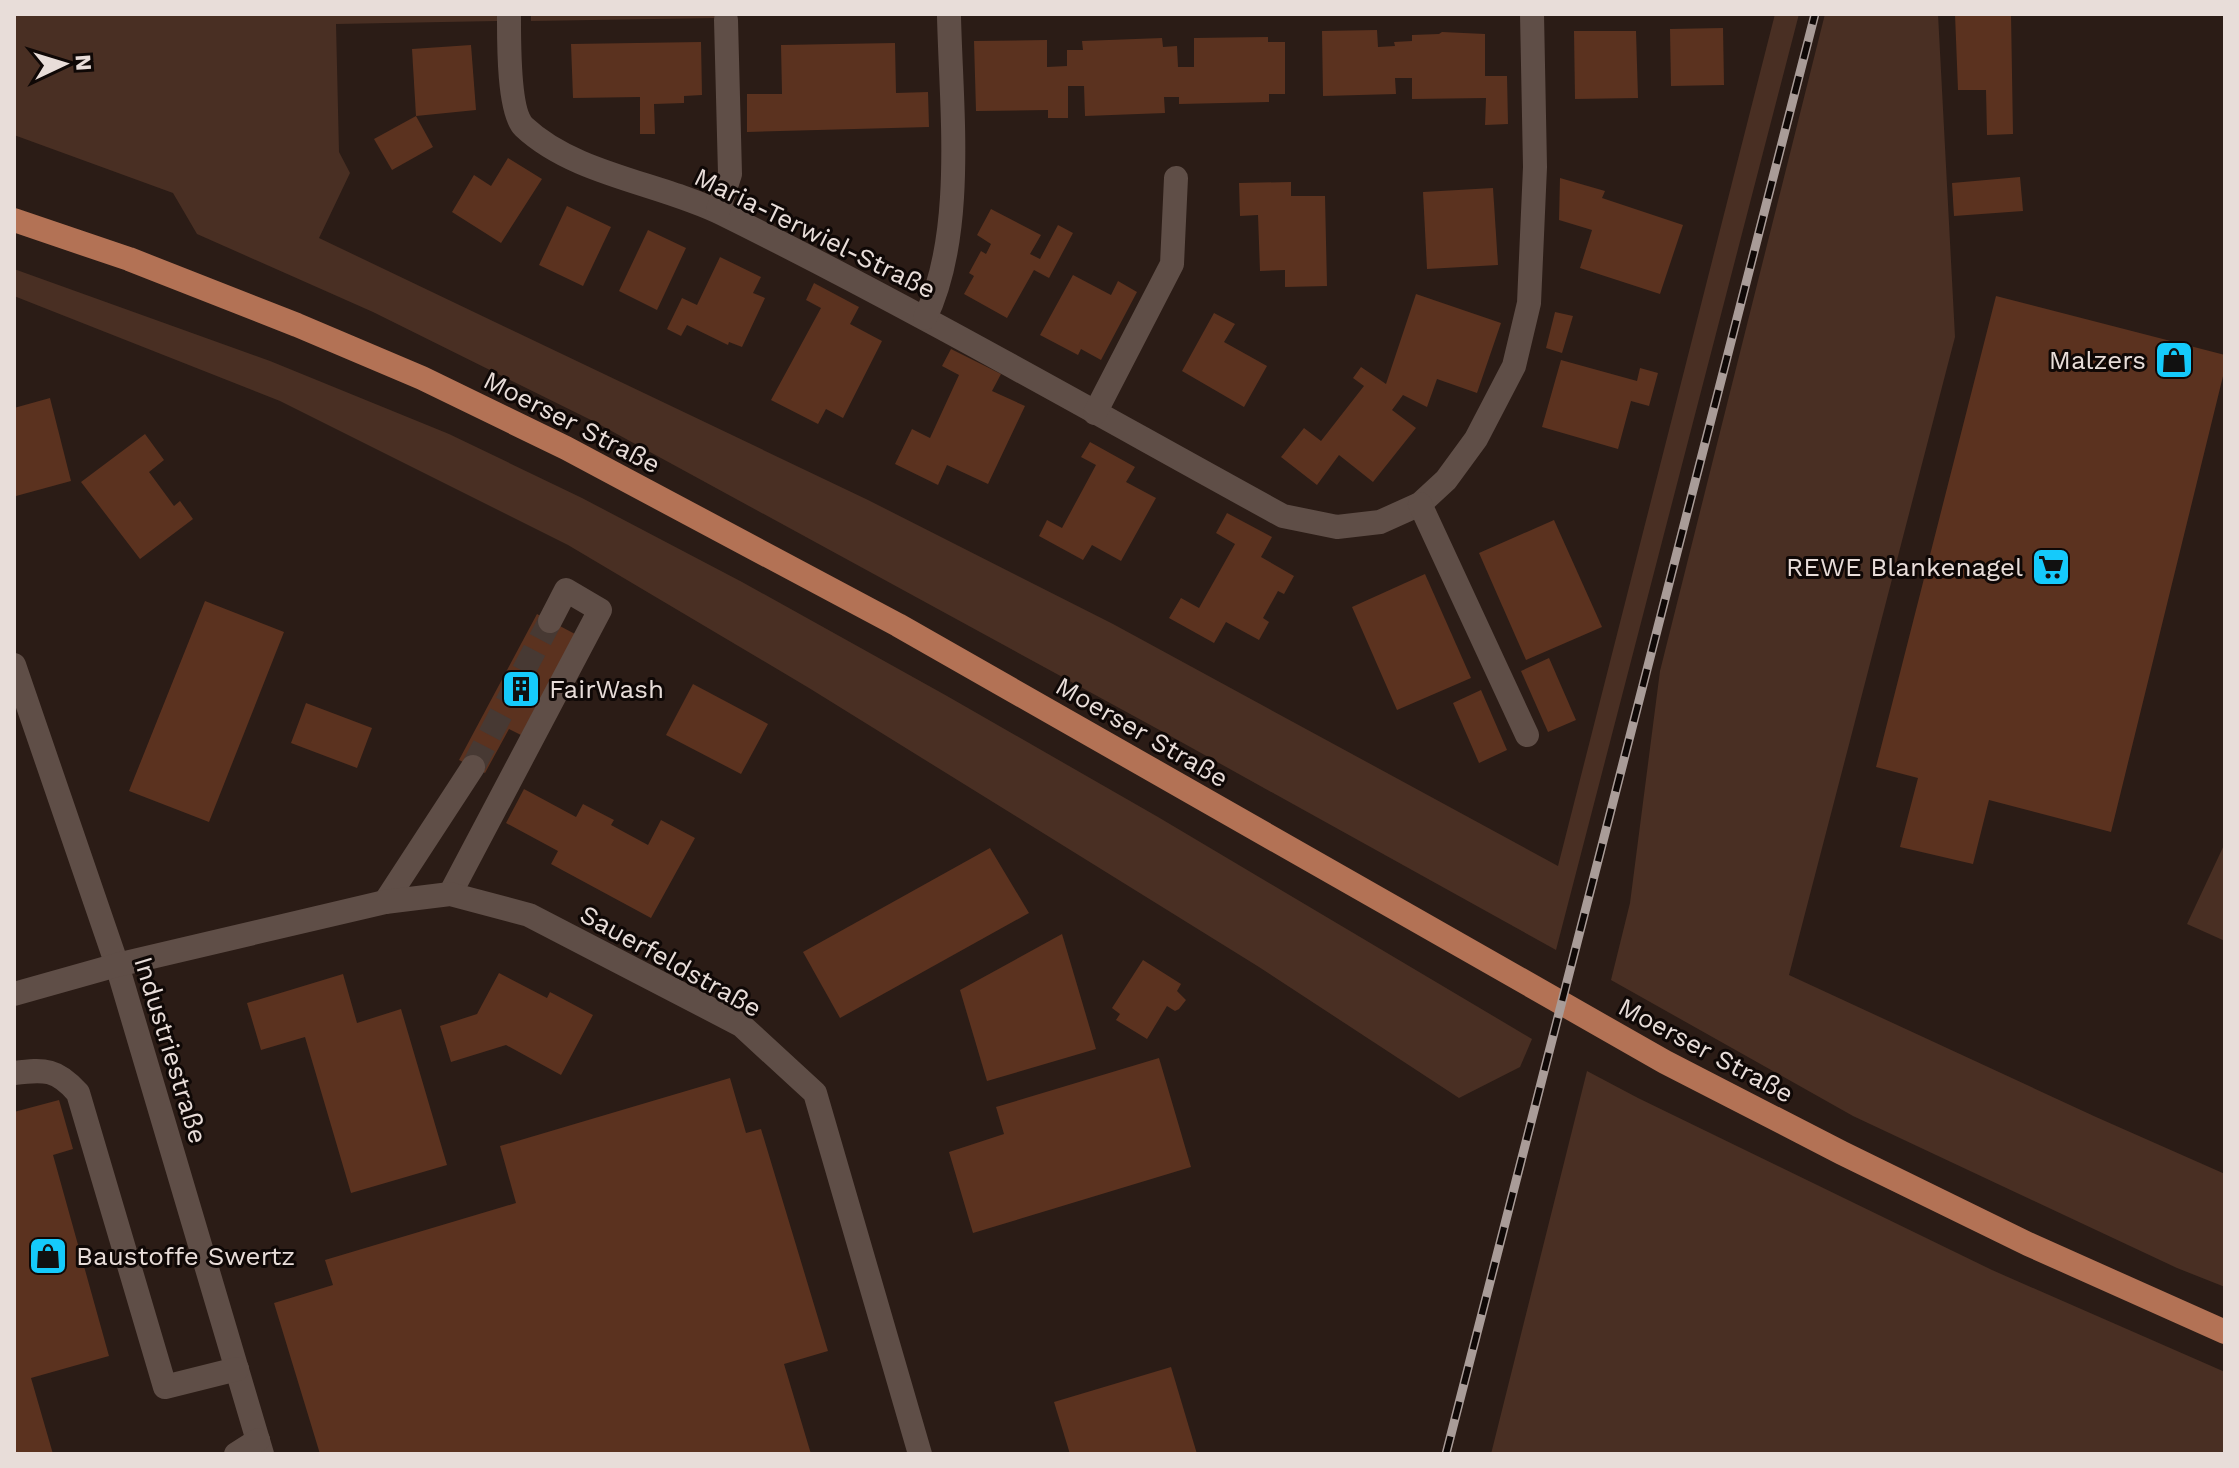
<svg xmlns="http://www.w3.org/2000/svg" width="2239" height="1468" font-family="'Work Sans',sans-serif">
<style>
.green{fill:#492f23}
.building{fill:#5b321f}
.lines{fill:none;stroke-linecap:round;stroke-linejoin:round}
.minor-tunnel{stroke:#473933;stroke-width:24;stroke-dasharray:24 12;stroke-linecap:butt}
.minor{stroke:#5f4e47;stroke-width:24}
.major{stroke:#b37255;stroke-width:24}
.rail-casing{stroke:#a99c98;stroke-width:9}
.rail{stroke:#0f0806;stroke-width:6;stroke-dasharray:18;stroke-linecap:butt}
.labels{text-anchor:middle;stroke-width:6;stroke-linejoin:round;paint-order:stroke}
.street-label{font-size:26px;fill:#e8ddd9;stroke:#0f0806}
.poi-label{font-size:26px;fill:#e8ddd9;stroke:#0f0806;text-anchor:end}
</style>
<rect width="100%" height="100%" fill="#2b1c16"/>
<g class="green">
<path d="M14 14H497V21L336 24 339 152 350 173 319 238 868 500 1113 624 1558 866 1775 14H1799L1556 950 1165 733 595 422 373 312 197 234 173 193 14 135Z"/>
<path d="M531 14H717V18L531 21Z"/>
<path d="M1825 14H1938L1955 337 1789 975 2096 1117 2225 1174V1287L2177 1268 1853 1116 1611 980 1630 903 1660 671Z"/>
<path d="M14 269 270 361 449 434 582 498 742 582 947 696 1158 817 1532 1039 1520 1067 1459 1098 1259 967 809 688 568 545 280 401 14 296Z"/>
<path d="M2225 843V941L2187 924Z"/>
<path d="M1587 1071 1638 1098 1992 1270 2225 1372V1454H1491Z"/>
</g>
<g class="building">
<path d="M1955 14H2011L2013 134 1987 135 1986 90H1958Z"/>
<path d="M1723 28 1724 85 1671 86 1670 29Z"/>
<path d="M1377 30 1378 47 1395 46 1394 42 1412 41V35L1439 34 1442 32 1485 34V76H1507L1508 124 1485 125 1486 98 1412 99V78H1395L1396 94 1323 96 1322 31Z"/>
<path d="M1574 31H1636L1638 98 1575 99Z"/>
<path d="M1268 37V42H1285V94H1269V102L1179 104V97H1164L1165 113 1085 116 1084 86H1068V118H1048V110L976 111 974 41 1047 40V67L1067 66V50H1083L1082 41 1162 38 1163 47 1177 46 1178 67H1194V38Z"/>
<path d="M701 42 702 95 684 96V103L654 104 655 134H640V97L573 98 571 44Z"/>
<path d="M895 43 896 93 928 92 929 127 747 132V94H782L781 45Z"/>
<path d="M471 45 476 110 416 116 412 49Z"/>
<path d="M416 116 433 147 392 170 374 139Z"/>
<path d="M508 158 542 179 501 243 452 212 474 175 491 186Z"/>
<path d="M2020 177 2023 211 1954 216 1952 183Z"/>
<path d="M1560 178 1605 191 1602 198 1683 225 1660 294 1580 268 1592 230 1559 220Z"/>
<path d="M1291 182V196H1325L1327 286 1285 287V270L1260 271 1258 215 1240 216 1239 183Z"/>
<path d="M1493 188 1498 265 1427 269 1423 192Z"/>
<path d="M567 206 611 227 583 286 539 265Z"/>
<path d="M991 209 1041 235 1030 254 1040 259 1058 225 1073 233 1049 278 1034 270 1007 318 964 294 974 276 969 273 981 251 986 254 991 244 977 235Z"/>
<path d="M648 230 686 248 657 310 619 291Z"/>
<path d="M720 257 761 277 753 293 765 298 742 347 729 342 728 345 687 325 681 336 667 329 682 298 697 305Z"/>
<path d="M1073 275 1111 295 1118 281 1137 292 1101 360 1081 349 1078 355 1040 335Z"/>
<path d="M814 283 859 307 850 324 882 341 843 418 826 409 818 424 771 400 821 308 806 300Z"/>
<path d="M1416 294 1501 323 1477 393 1437 379 1427 407 1403 395 1392 410 1416 428 1373 482 1339 455 1317 485 1281 457 1304 428 1321 441 1364 386 1353 378 1361 367 1386 384Z"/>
<path d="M1996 296 2225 355V368L2111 832 1989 800 1973 864 1900 847 1918 778 1876 767Z"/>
<path d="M1555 312 1573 316 1562 353 1546 348Z"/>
<path d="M1214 313 1235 324 1224 342 1267 366 1244 407 1182 371Z"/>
<path d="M951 349 1001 374 992 391 1025 406 988 484 947 465 938 485 895 464 912 429 930 438 959 375 942 366Z"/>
<path d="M1561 360 1637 381 1640 368 1658 373 1649 406 1631 401 1618 449 1542 427Z"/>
<path d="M50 398 71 481 16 496 14 408Z"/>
<path d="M145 434 164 460 149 472 174 506 180 501 193 519 140 559 81 482Z"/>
<path d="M1090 442 1135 467 1126 482 1156 498 1121 561 1092 545 1083 560 1039 536 1047 520 1062 528 1096 465 1081 457Z"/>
<path d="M1227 513 1272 537 1261 557 1294 576 1284 594 1278 591 1263 618 1269 622 1259 640 1226 622 1214 643 1169 618 1181 598 1199 608 1235 544 1216 533Z"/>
<path d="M1554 520 1602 627 1526 660 1479 553Z"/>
<path d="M1425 574 1471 678 1397 710 1352 607Z"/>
<path d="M205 601 284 632 209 822 129 791Z"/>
<path d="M537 614 575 634 521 735 509 729 485 773 459 760Z"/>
<path d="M1549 658 1576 720 1548 732 1521 671Z"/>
<path d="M693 684 768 724 741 774 666 735Z"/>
<path d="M1481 690 1507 750 1479 763 1453 703Z"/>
<path d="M306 703 372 728 357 768 291 743Z"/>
<path d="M524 789 576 817 583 804 614 820 611 825 648 845 661 820 695 838 651 918 551 864 558 851 506 823Z"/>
<path d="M990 848 1029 913 840 1018 803 952Z"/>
<path d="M1062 934 1096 1049 987 1081 960 990Z"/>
<path d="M1143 960 1181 984 1177 991 1186 1000 1179 1009 1175 1011 1167 1006 1147 1039 1116 1020 1120 1014 1112 1008Z"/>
<path d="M499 973 547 998 550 992 593 1015 561 1075 506 1045 451 1062 440 1026 477 1014Z"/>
<path d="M343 974 357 1023 401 1009 447 1165 351 1193 305 1037 261 1050 247 1003Z"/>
<path d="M1159 1058 1191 1167 973 1233 949 1152 1004 1134 996 1107Z"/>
<path d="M730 1078 746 1133 761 1129 828 1351 784 1364 811 1454H320L274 1303 333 1285 325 1260 516 1203 500 1146Z"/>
<path d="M59 1100 73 1149 53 1155 109 1356 31 1378 53 1454H14V1112Z"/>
<path d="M1171 1367 1197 1454H1070L1054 1402Z"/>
</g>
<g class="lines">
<path class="minor-tunnel" d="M473 767 550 621"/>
<g class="minor">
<path d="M509 14C509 37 508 112 524 127 575 175 661 183 723 214 913 308 1097 414 1283 516L1337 527 1380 522 1420 504 1446 480 1476 439 1514 366 1529 303 1535 167 1532 14"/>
<path d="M718 211 730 174 726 20"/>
<path d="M925 318C966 234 951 107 949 16"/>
<path d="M1095 413 1172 264 1176 178"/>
<path d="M1420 504 1527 735"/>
<path d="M14 665 117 965 262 1454"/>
<path d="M450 894 600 610 566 590 550 621"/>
<path d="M385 902 473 767"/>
<path d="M14 994 117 965 385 902 450 894 529 915 741 1025 815 1093 920 1454"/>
<path d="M14 1073C45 1069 57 1069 78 1093L165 1387 237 1369"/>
<path d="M236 1454 258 1440"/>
</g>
<path class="major" d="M14 220 129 259 297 325 422 378 566 448 898 625 1665 1062 1842 1153 2028 1244 2225 1332"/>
<g class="rail-casing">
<path id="rail" d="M1446 1454 1815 14"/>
</g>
<use href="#rail" class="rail"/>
</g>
<defs>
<g id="shop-square" transform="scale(2)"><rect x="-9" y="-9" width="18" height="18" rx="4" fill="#15cafb" stroke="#0f0806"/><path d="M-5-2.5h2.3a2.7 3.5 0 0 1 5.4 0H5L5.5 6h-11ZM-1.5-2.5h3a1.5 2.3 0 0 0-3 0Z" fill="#111"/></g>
<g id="supermarket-square" transform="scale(2)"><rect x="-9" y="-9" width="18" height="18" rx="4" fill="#15cafb" stroke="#0f0806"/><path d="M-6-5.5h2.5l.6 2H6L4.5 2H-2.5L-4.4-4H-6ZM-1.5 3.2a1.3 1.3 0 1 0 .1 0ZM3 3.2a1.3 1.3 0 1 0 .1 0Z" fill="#111"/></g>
<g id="building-square" transform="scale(2)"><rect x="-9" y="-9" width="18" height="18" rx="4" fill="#15cafb" stroke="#0f0806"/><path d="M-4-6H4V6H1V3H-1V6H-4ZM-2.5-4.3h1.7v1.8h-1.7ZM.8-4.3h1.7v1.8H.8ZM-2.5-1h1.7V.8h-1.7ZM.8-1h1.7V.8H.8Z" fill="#111"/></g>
</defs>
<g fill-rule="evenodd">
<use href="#shop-square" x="2174" y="360"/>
<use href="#supermarket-square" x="2051" y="567"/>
<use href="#building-square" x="521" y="689"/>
<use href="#shop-square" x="48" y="1256"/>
</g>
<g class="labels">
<g class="street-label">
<text transform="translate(815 233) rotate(26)" y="9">Maria-Terwiel-Straße</text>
<text transform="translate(572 422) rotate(27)" y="9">Moerser Straße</text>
<text transform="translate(1142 732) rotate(30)" y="9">Moerser Straße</text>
<text transform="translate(671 961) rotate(29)" y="9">Sauerfeldstraße</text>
<text transform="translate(171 1050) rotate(73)" y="9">Industriestraße</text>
<text transform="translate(1706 1050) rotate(28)" y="9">Moerser Straße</text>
</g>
<g class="poi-label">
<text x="2146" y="369">Malzers</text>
<text x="2023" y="576">REWE Blankenagel</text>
<text x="549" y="698" text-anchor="start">FairWash</text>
<text x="76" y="1265" text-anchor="start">Baustoffe Swertz</text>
</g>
</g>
<rect width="2239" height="1468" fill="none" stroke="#e8ddd9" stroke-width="32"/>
<g transform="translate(64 64) rotate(86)" stroke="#0f0806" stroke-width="6" paint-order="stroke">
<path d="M0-6L14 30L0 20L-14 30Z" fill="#e8ddd9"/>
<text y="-12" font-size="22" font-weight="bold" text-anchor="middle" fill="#e8ddd9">N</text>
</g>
</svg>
